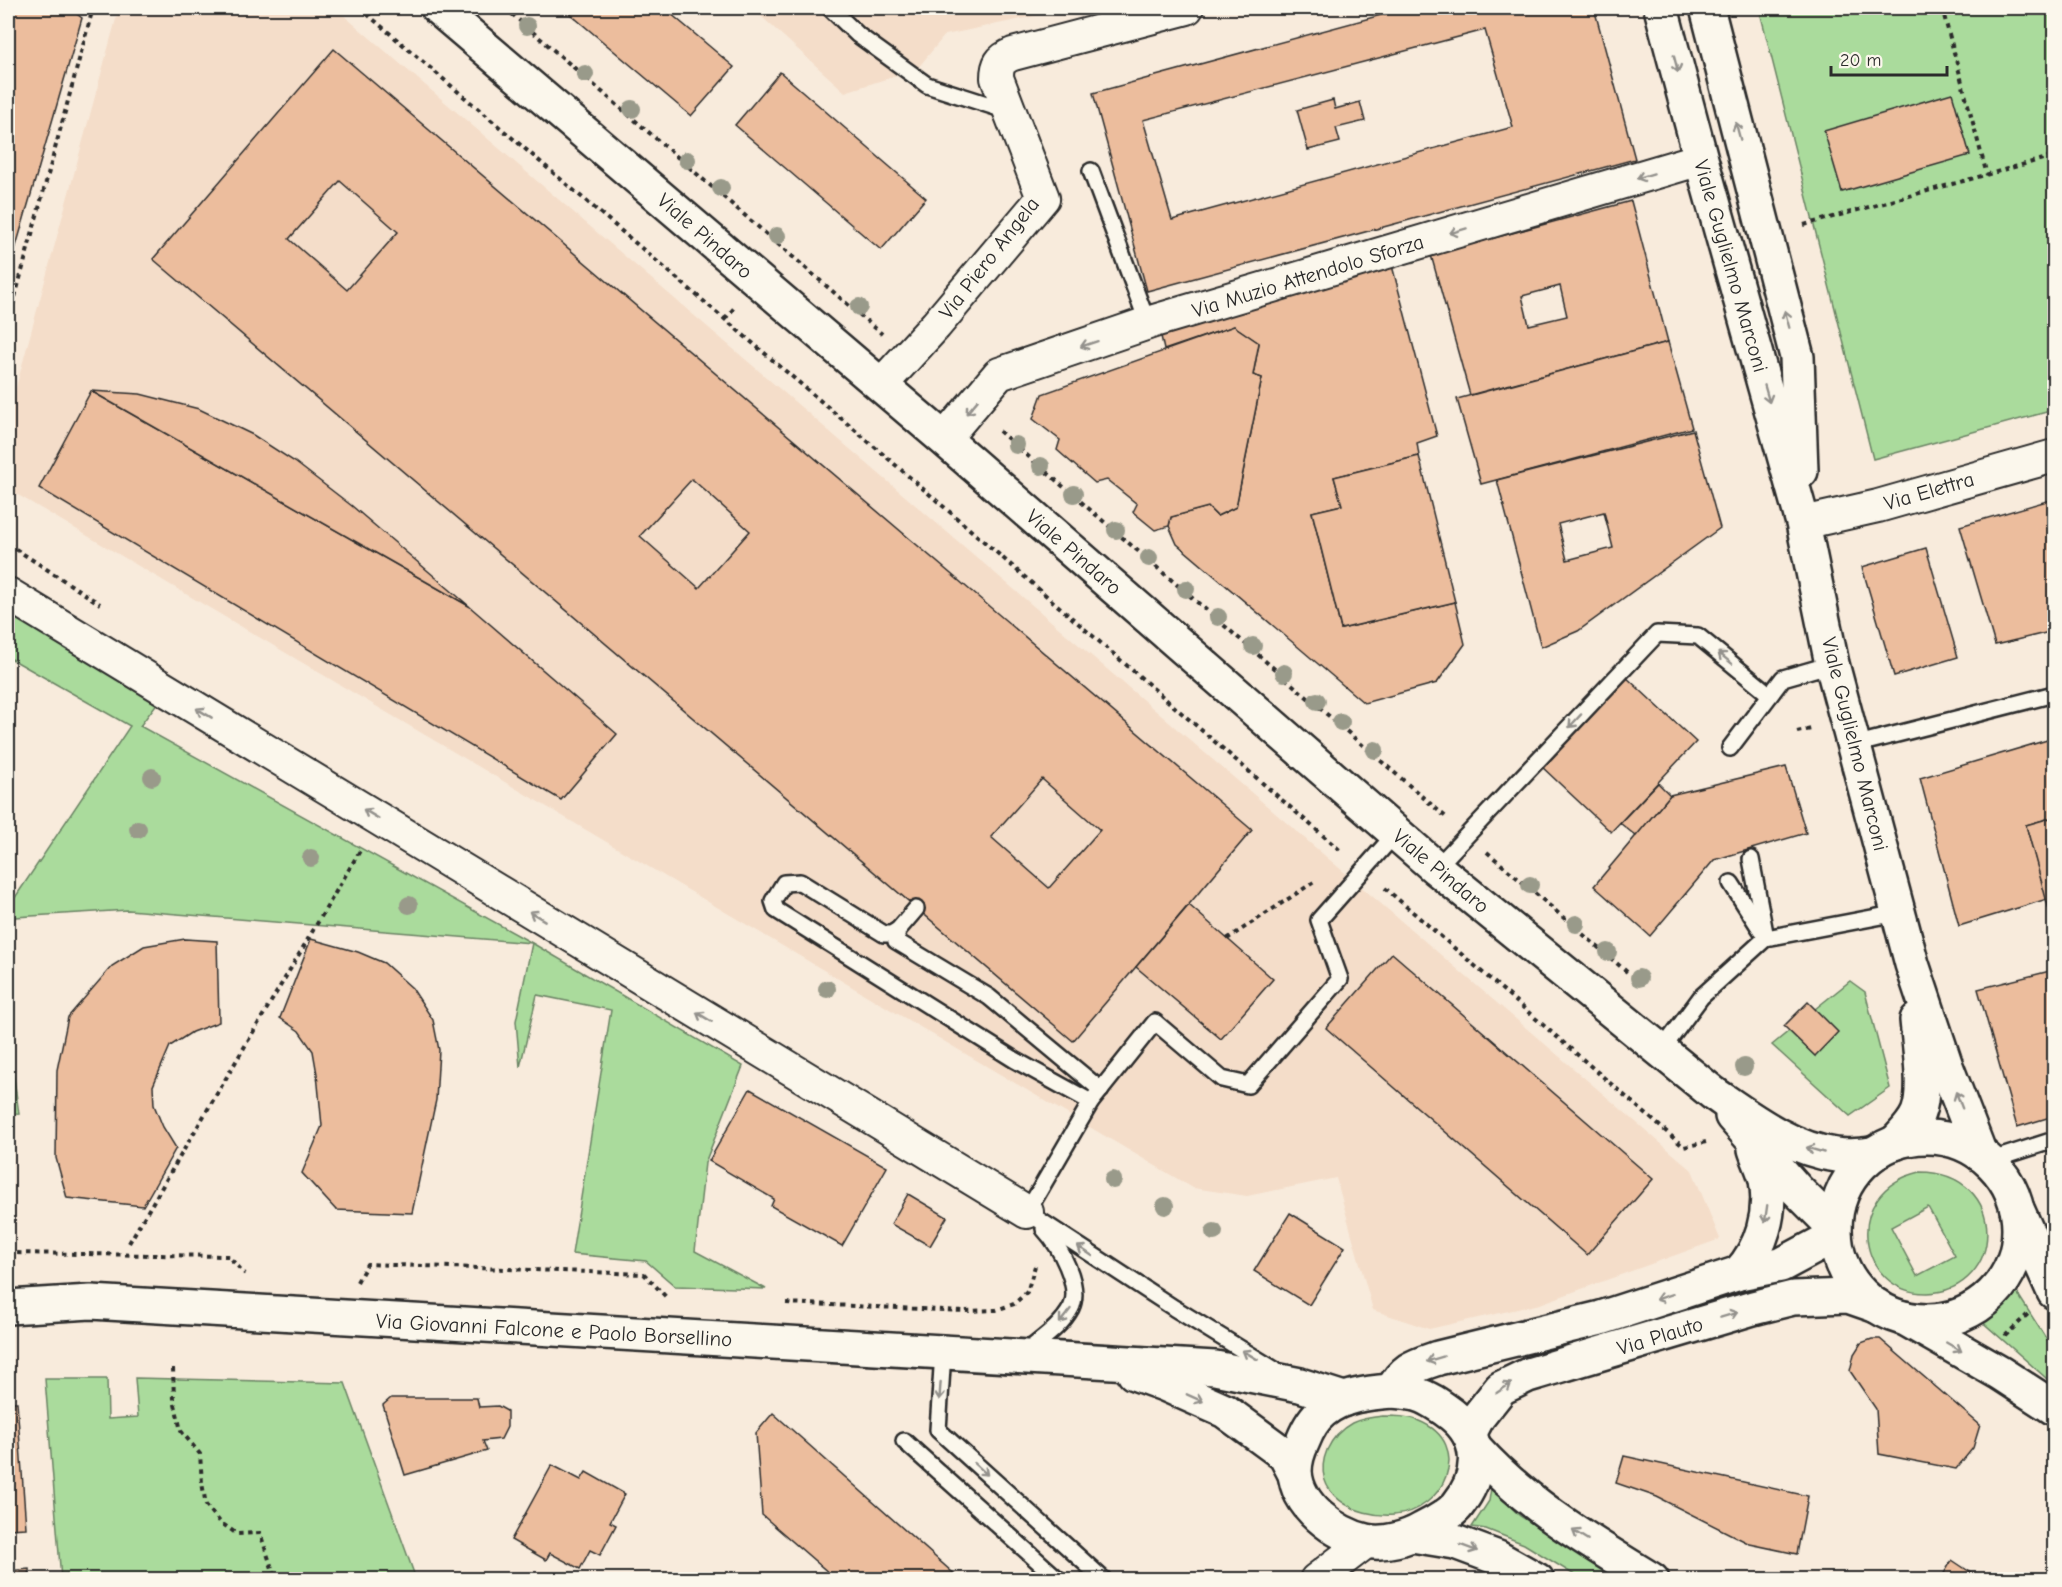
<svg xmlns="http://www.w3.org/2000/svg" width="2062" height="1587" font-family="'Comic Neue',sans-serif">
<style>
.built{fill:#f4ddc9}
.green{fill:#aadb9c;stroke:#6a8364;stroke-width:1.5;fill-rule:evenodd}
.building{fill:#ecbd9d;stroke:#2b2b2b;stroke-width:1.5;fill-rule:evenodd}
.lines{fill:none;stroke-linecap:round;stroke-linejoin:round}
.service-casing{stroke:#2b2b2b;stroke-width:20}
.minor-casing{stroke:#2b2b2b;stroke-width:36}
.tertiary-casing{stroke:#2b2b2b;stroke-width:38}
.secondary-casing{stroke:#2b2b2b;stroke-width:38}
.path{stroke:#2b2b2b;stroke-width:4;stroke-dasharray:4.5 4.5;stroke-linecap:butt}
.service{stroke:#fbf7ec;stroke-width:15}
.minor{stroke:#fbf7ec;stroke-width:32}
.tertiary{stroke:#fbf7ec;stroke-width:33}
.secondary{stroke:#fbf7ec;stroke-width:33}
.tree{fill:#999a8a}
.oneway{stroke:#93918c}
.labels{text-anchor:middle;stroke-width:4.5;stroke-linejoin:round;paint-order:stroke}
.street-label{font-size:21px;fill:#2b2b2b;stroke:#fbf7ec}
</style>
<rect width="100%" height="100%" fill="#f8ebdc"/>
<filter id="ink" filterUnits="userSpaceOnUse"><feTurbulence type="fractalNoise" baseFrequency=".0167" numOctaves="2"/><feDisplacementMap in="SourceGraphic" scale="12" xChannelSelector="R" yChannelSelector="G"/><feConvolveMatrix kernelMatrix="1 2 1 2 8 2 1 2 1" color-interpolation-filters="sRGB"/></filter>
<g filter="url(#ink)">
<g class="built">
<path d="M119 8H335L1692 1170 1720 1239 1540 1304 1429 1329 1373 1310 1336 1178 1247 1196 1193 1188 8 489V417Z"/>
<path d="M752 8H1073L945 35 917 69 845 92Z"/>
</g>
<g class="green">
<path d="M1759 8H2054V410L1873 459Z"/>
<path d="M8 594 164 694 140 726 532 943 743 1066 705 1163 695 1251 766 1289 675 1286 646 1261 572 1254 611 1010 537 995 520 1067 516 1021 532 943 128 910 15 917 8 927V908L130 726 8 657Z"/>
<path d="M1850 981 1865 992 1890 1088 1850 1116 1772 1045 1789 1031 1815 1056V1009Z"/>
<path d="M8 1035 19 1114 8 1115Z"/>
<path d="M1920 1172C2010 1172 2006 1291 1927 1293 1858 1294 1839 1191 1920 1172ZM1928 1207 1955 1256 1917 1276 1891 1227Z"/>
<path d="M2014 1288 2054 1351V1385L1979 1319 1997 1307Z"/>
<path d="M135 1378 345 1383 416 1579H61L45 1379H107L108 1419 138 1417Z"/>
<path d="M1383 1416C1395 1416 1408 1416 1419 1421 1475 1444 1444 1512 1394 1515 1356 1518 1309 1494 1327 1450 1332 1439 1341 1429 1352 1423 1362 1418 1372 1417 1383 1416Z"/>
<path d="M1491 1488 1520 1516 1622 1579H1581L1524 1544 1486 1529 1472 1527 1489 1501Z"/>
</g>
<g class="building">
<path d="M8 8H69L82 18 8 274Z"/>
<path d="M563 8H664L734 67 691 116Z"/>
<path d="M1407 8H1594L1635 159 1147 291 1093 93ZM1485 30 1513 127 1172 220 1143 120Z"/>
<path d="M334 49 1252 830 1073 1041 153 259ZM340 181 398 232 347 290 289 239ZM692 479 750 531 699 588 640 536ZM1042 779 1100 830 1049 888 991 837Z"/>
<path d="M780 72 926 198 881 250 735 125Z"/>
<path d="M1952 93 1970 155 1842 192 1824 131Z"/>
<path d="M1333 100 1335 109 1360 102 1365 121 1336 128 1340 142 1308 150 1297 110Z"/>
<path d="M1631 201 1668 342 1470 395 1431 255ZM1560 286 1567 316 1529 325 1522 296Z"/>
<path d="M1390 258 1437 436 1417 443 1419 456 1334 477 1342 505 1312 512 1341 629 1455 602 1465 644 1437 683 1364 703 1177 544 1169 526 1171 517 1208 507 1217 516 1236 507 1262 378 1253 375 1259 343 1234 326 1164 350 1159 327Z"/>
<path d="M1234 326 1259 343 1253 375 1262 378 1236 507 1217 516 1208 507 1171 517 1169 526 1155 530 1133 512 1137 504 1107 480 1095 483 1057 450 1060 440 1033 419 1042 394Z"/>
<path d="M1668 342 1692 428 1481 484 1457 399Z"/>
<path d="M91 391 469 606 617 734 561 800 39 488Z"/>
<path d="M91 391 140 394 199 409 253 435 295 462 352 506 469 606Z"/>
<path d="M1693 430 1720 528 1578 631 1541 647 1497 480ZM1604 512 1613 548 1567 560 1558 524Z"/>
<path d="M1419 456 1455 602 1341 629 1312 512 1342 505 1334 477Z"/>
<path d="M2054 499V631L1995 645 1960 526Z"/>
<path d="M1926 548 1958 657 1894 676 1862 567Z"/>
<path d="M1625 676 1696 742 1611 832 1541 766Z"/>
<path d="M2054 738V817L2026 825 2047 899 1959 926 1920 778Z"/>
<path d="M1786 767 1806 833 1714 860 1650 936 1594 886 1670 795Z"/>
<path d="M1658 783 1670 795 1636 836 1620 823Z"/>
<path d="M2054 817V928L2026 825Z"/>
<path d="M1189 905 1273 979 1221 1039 1136 967Z"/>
<path d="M185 939 217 941 219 1022 192 1032 170 1046 153 1086 154 1105 163 1127 176 1148 143 1206 67 1198 56 1158 57 1070 68 1017 112 966 144 946Z"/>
<path d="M311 939 358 952 384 963 412 988 433 1020 439 1050 436 1100 412 1213 336 1210 302 1173 322 1126 317 1074 313 1051 299 1031 280 1018Z"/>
<path d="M1392 953 1653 1179 1587 1255 1326 1028Z"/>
<path d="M2054 970V1116L2017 1127 1978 989Z"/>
<path d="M1808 1002 1838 1032 1815 1056 1784 1026Z"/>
<path d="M750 1089 887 1167 842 1246 771 1206 774 1199 709 1161Z"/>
<path d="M908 1194 947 1217 930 1246 891 1224Z"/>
<path d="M1290 1213 1345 1247 1309 1305 1254 1271Z"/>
<path d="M1872 1339H1880L1980 1425 1973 1448 1956 1469 1879 1454 1876 1409 1850 1371 1854 1354 1861 1343Z"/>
<path d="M391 1398H477L479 1407 498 1406 507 1411V1427L501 1439 483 1441 487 1451 405 1475 383 1405Z"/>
<path d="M8 1402H17L26 1528 8 1529Z"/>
<path d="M773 1413 961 1580H837L762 1515 756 1433Z"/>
<path d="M1624 1456 1808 1496 1797 1554 1750 1544 1657 1497 1616 1483Z"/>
<path d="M552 1465 581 1480 586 1472 625 1494 610 1522 616 1525 600 1555 590 1550 580 1569 550 1553 546 1560 511 1540Z"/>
<path d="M1952 1560 1982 1580H1940Z"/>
<path d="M29 1569 30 1580H8V1571Z"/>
</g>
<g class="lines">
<g class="service-casing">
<g id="service">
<path d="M830 8 858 35 927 85 1008 111"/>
<path d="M1091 171 1148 324"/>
<path d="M1854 745 2054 694"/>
<path d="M1730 748 1783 678 1832 664"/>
<path d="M1751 859 1766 938"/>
<path d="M1436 868 1657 634 1698 636 1770 695"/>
<path d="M1731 883 1761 930"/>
<path d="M916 909 898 930 896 941 989 997 1101 1090"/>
<path d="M898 930 891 934H884L800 882 784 883 773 901 776 910 1015 1060 1091 1102"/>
<path d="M1661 1051 1701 997 1766 938 1898 913"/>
<path d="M1989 1161 2054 1140"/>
<path d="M1027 1212 1091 1102 1155 1022 1222 1079 1248 1085 1340 979 1319 920 1396 833"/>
<path d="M1027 1212 1174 1308 1275 1370"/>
<path d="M943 1352 938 1430 1104 1580"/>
<path d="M1025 1353C1040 1340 1061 1327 1071 1308 1082 1286 1059 1245 1044 1229"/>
<path d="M904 1441 1059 1580"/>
</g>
</g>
<g class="minor-casing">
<g id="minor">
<path d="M881 385 936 325 1043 198 997 78C997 65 1000 59 1013 54L1187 8"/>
<path d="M944 439 999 374 1154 321 1701 159"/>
<path d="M1803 523 1878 506 2054 456"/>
<path d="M8 594 1027 1212"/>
<path d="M1316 1580 1367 1541"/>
</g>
</g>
<g class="tertiary-casing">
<g id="tertiary">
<path d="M2017 1209 2054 1292"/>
<path d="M8 1307 91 1302 1215 1368 1300 1385 1344 1399"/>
<path d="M1904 1318 2000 1373 2054 1408"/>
<path d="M1134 1373 1164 1384 1225 1411 1285 1455 1295 1474"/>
</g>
</g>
<g class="secondary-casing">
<g id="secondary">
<path d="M438 8 944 439 1436 868 1713 1093C1751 1119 1790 1149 1836 1155 1848 1157 1861 1155 1873 1154"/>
<path d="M1661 8 1701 159 1803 523 1832 664 1912 964 1946 1066 1980 1154"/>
<path d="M1707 8 1797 357 1801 471"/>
<path d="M1732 1116 1797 1190 1835 1228"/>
<circle cx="1927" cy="1229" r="92"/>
<path d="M1895 1143C1903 1134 1913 1125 1918 1113 1927 1090 1919 1045 1917 1020"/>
<path d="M1739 1273C1762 1248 1772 1213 1766 1180 1764 1170 1758 1159 1755 1149"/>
<path d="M1392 1391C1400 1392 1408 1392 1415 1394 1428 1397 1440 1406 1451 1414 1483 1439 1482 1475 1457 1506 1448 1516 1435 1523 1423 1529 1408 1538 1384 1545 1366 1541 1335 1534 1297 1506 1295 1472 1295 1460 1298 1451 1303 1441 1307 1431 1314 1418 1323 1411 1343 1395 1368 1393 1392 1391Z"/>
<path d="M1392 1391C1404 1368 1414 1366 1438 1358L1601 1318 1739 1273 1781 1265 1835 1236"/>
<path d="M1469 1434 1478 1417 1501 1388 1528 1375 1753 1308 1793 1298 1848 1296 1877 1306"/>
<path d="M1476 1449C1527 1505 1587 1540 1652 1580"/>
<path d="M1412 1535 1455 1542 1498 1558 1537 1580"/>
</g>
</g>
<g class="path">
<path d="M360 8 891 461 1342 852"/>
<path d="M505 8 882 334"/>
<path d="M1942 8 1987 175"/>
<path d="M1804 225 2054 156"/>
<path d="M725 319 735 307"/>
<path d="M8 323 93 8"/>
<path d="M999 431 1447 818"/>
<path d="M8 544 100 604"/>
<path d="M1797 732 1811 729"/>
<path d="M1487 852 1627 972"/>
<path d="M1385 888 1684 1147 1706 1142"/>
<path d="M1227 939 1317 880"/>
<path d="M129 1243 361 849"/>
<path d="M8 1253 228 1256 245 1274"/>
<path d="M357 1282 367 1264 644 1274 667 1298"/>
<path d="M786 1303 965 1311 996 1310 1014 1304 1027 1292 1035 1266"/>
<path d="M2005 1336 2028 1314"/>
<path d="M173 1368 174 1400 181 1431 200 1454 202 1483 206 1505 220 1522 237 1534 260 1533 276 1580"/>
</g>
<use href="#service" class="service"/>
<use href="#minor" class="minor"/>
<use href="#tertiary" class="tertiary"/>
<use href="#secondary" class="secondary"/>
</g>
<g class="tree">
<circle cx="527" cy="26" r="9"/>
<circle cx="585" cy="74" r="9"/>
<circle cx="632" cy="109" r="9"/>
<circle cx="687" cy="160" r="9"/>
<circle cx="721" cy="188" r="9"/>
<circle cx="777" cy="236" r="9"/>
<circle cx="859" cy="307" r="9"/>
<circle cx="1016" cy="445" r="9"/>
<circle cx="1041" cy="466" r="9"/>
<circle cx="1074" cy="494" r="9"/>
<circle cx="1116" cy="530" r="9"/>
<circle cx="1149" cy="558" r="9"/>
<circle cx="1186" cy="589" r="9"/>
<circle cx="1218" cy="617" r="9"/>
<circle cx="1253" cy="646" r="9"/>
<circle cx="1284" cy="673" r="9"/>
<circle cx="1317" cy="701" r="9"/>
<circle cx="1341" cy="722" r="9"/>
<circle cx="1375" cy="750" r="9"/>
<circle cx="152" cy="777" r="9"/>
<circle cx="138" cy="829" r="9"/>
<circle cx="311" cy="858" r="9"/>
<circle cx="1530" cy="885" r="9"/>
<circle cx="409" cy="905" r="9"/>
<circle cx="1576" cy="924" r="9"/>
<circle cx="1608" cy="952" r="9"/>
<circle cx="1639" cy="978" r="9"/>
<circle cx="827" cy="989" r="9"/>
<circle cx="1744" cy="1067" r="9"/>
<circle cx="1113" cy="1180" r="9"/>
<circle cx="1165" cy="1206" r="9"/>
<circle cx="1214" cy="1232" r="9"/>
</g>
<defs><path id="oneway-shaft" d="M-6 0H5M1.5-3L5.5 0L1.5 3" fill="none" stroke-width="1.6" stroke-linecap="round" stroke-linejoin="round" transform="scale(1.5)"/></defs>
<g class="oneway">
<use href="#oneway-shaft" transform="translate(1676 64) rotate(75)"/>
<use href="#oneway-shaft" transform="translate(1738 131) rotate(-105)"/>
<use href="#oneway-shaft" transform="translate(1645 176) rotate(163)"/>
<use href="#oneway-shaft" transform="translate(1458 231) rotate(163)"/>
<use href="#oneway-shaft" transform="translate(1787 319) rotate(-105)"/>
<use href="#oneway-shaft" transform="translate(1089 344) rotate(162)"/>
<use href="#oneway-shaft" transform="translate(1767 394) rotate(74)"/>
<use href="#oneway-shaft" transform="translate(972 407) rotate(130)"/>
<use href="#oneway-shaft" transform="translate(1725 658) rotate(-141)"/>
<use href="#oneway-shaft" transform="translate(204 713) rotate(-149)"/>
<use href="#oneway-shaft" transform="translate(1575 721) rotate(133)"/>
<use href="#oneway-shaft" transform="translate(371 814) rotate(-149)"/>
<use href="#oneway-shaft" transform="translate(537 916) rotate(-149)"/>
<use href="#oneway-shaft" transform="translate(704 1017) rotate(-149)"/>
<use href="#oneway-shaft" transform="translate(1959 1100) rotate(-111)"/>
<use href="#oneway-shaft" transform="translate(1815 1150) rotate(-164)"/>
<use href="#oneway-shaft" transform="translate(1766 1214) rotate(98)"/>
<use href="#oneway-shaft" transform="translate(1085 1251) rotate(-146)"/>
<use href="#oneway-shaft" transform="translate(1664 1297) rotate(162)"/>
<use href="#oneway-shaft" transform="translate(1729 1315) rotate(-17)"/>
<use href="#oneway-shaft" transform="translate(1065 1316) rotate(128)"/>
<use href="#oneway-shaft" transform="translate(1954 1347) rotate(30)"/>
<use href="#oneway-shaft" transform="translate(1250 1355) rotate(-149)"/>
<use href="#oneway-shaft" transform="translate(1435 1359) rotate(163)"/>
<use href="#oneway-shaft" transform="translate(1504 1388) rotate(-34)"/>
<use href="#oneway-shaft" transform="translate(940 1391) rotate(94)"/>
<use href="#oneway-shaft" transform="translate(1195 1398) rotate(24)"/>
<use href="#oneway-shaft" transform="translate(981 1469) rotate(42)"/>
<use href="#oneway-shaft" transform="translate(1580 1535) rotate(-148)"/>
<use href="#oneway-shaft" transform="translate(1469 1548) rotate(21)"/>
</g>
</g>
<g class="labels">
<g class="street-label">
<text transform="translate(705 236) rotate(41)" y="7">Viale Pindaro</text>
<text transform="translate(989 258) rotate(-52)" y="7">Via Piero Angela</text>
<text transform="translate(1731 266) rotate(74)" y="7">Viale Guglielmo Marconi</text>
<text transform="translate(1308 276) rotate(-17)" y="7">Via Muzio Attendolo Sforza</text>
<text transform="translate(1929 491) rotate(-16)" y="7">Via Elettra</text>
<text transform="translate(1074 552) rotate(41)" y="7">Viale Pindaro</text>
<text transform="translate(1855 744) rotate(76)" y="7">Viale Guglielmo Marconi</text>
<text transform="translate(1441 871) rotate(40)" y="7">Viale Pindaro</text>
<text transform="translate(554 1330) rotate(3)" y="7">Via Giovanni Falcone e Paolo Borsellino</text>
<text transform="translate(1660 1336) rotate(-17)" y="7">Via Plauto</text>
</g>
</g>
<rect width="2062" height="1587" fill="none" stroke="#fbf7ec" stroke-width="30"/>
<rect x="15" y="15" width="2032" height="1557" fill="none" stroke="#2b2b2b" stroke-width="2" filter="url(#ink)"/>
<path d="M1831 66v9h116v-9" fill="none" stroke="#2b2b2b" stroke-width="3"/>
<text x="1840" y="66" font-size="18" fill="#2b2b2b" stroke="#fbf7ec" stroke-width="4.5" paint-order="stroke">20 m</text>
</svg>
